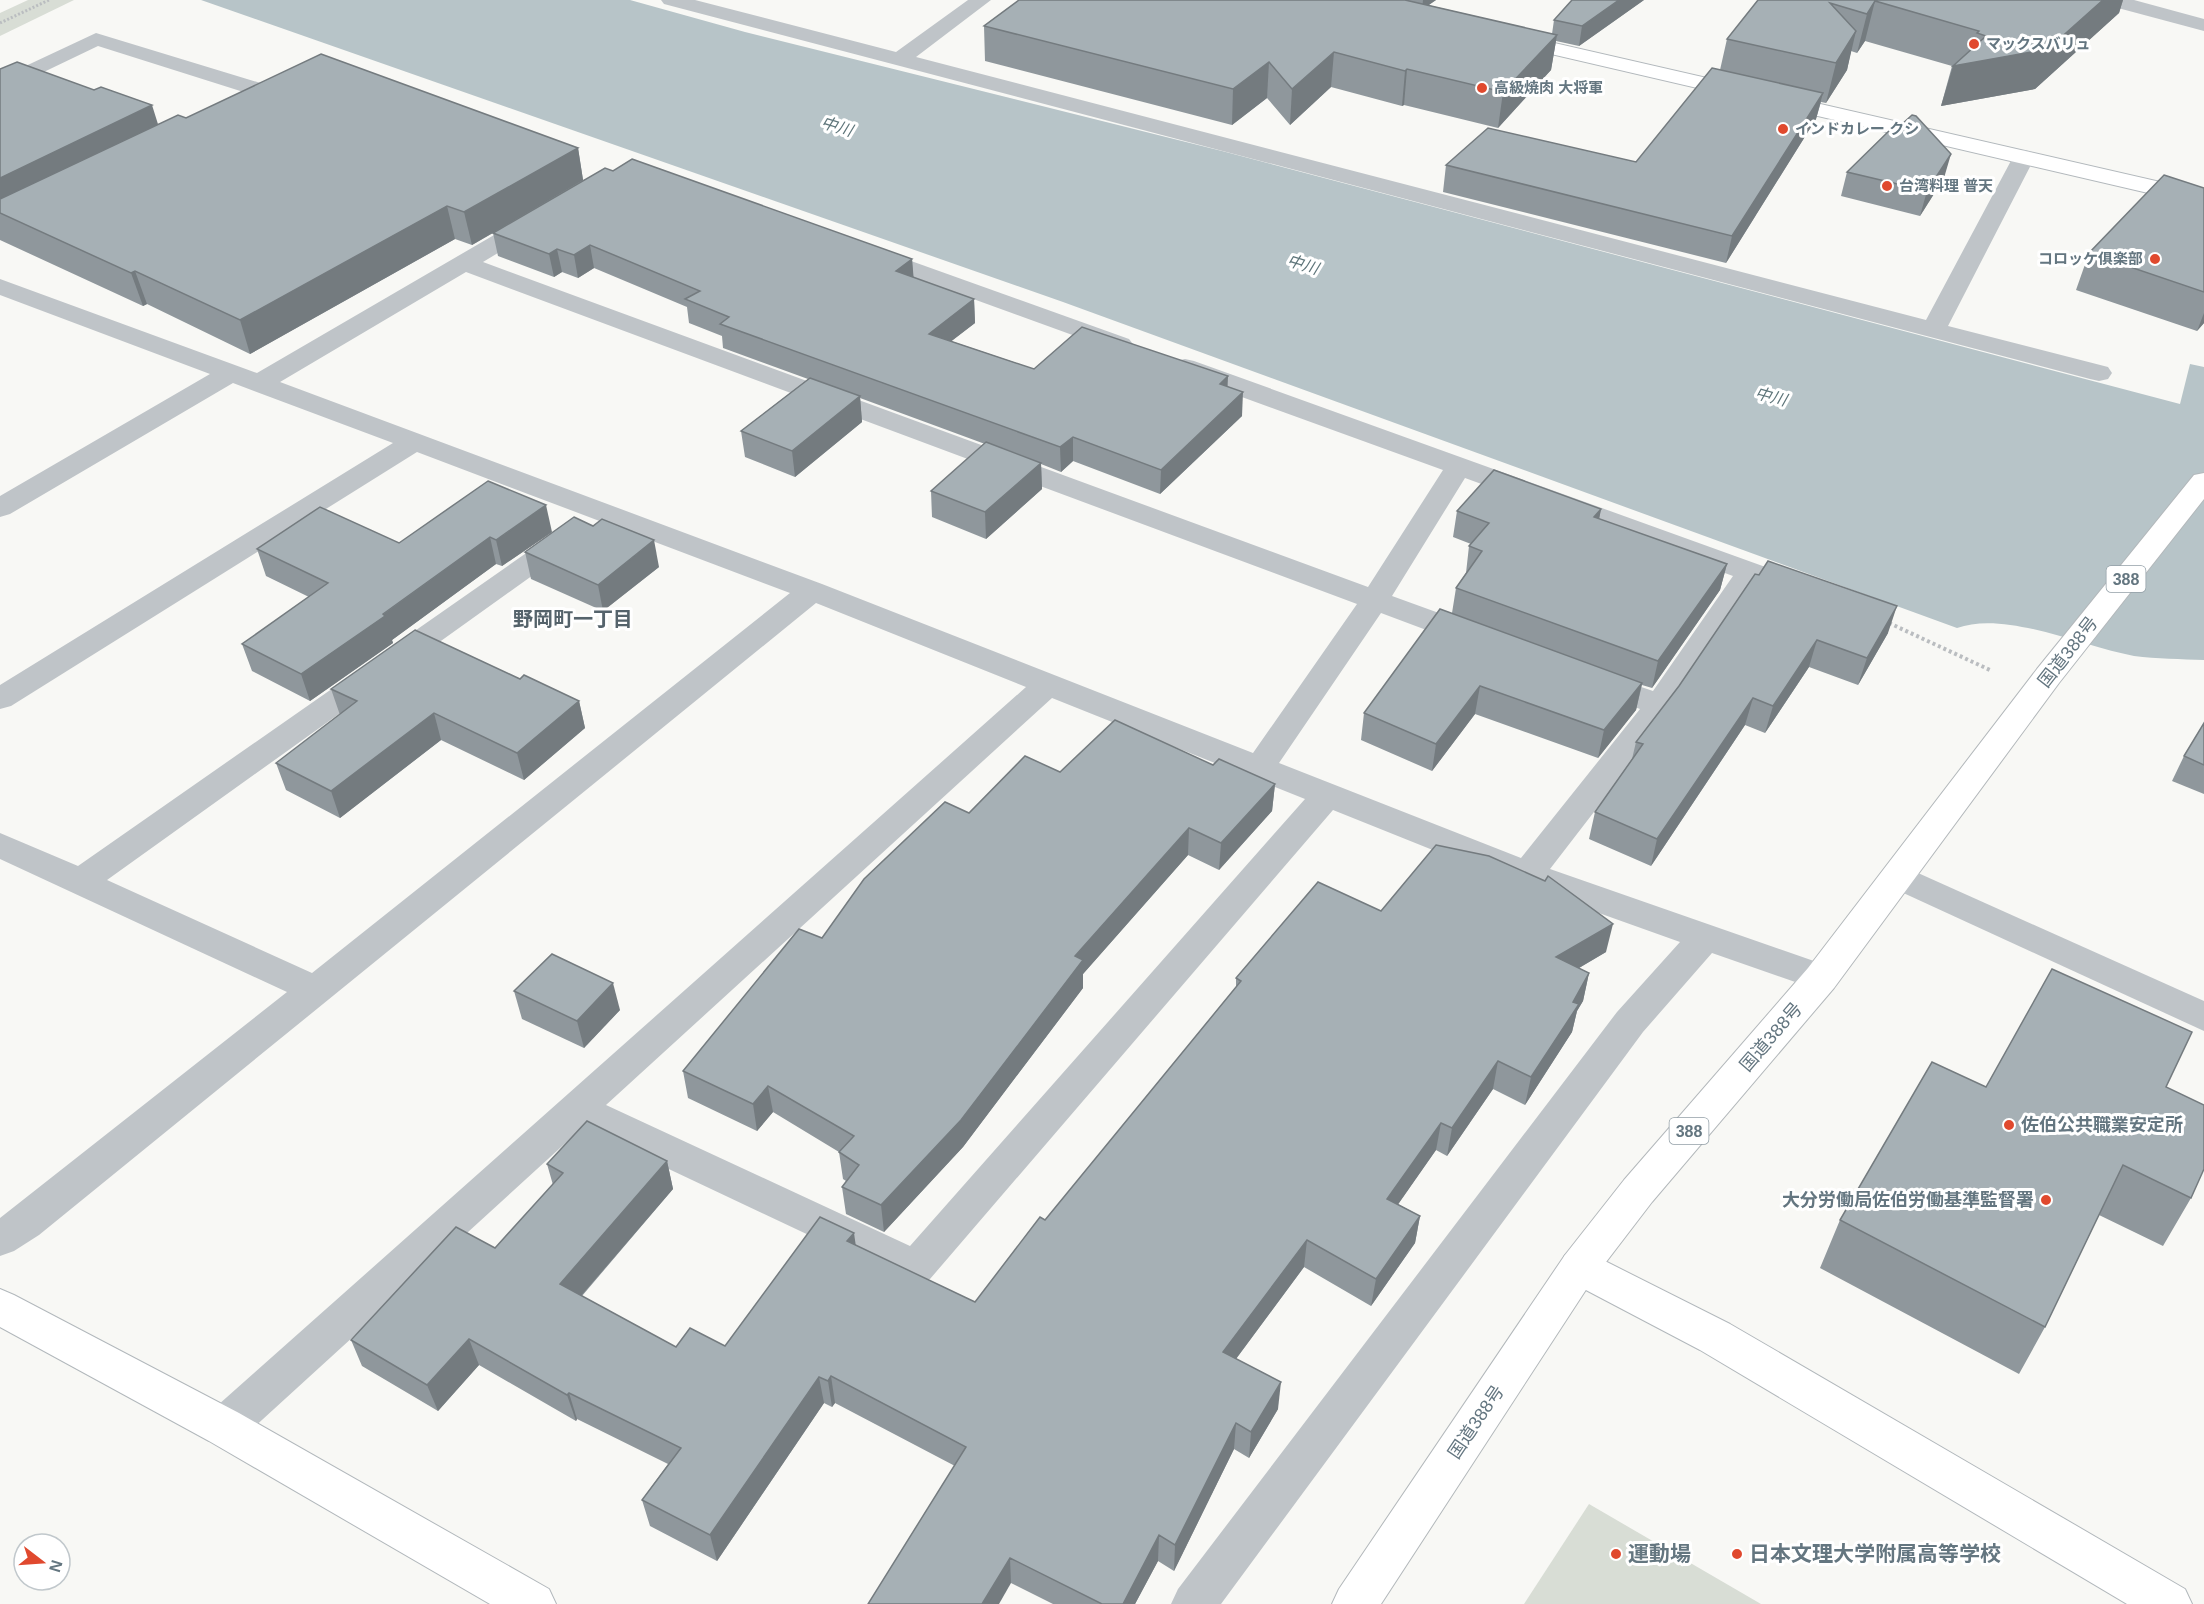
<svg xmlns="http://www.w3.org/2000/svg" width="2204" height="1604" font-family="Helvetica,'Noto Sans JP',sans-serif">
<style>
.green{fill:#d8ddd5}
.water{fill:#b7c4c8}
.lines{fill:none;stroke-linecap:round;stroke-linejoin:round}
.secondary-casing{stroke:#b2b8bc;stroke-width:2}
.highway-casing{stroke:#b3b8bb;stroke-width:2}
.path-far1{stroke:#babdc0;stroke-width:3;stroke-dasharray:2 2;stroke-linecap:butt}
.path{stroke:#babdc0;stroke-width:4;stroke-dasharray:3 3;stroke-linecap:butt}
.street{fill:#bfc4c8;fill-rule:evenodd}
.secondary{fill:#fff;fill-rule:evenodd}
.highway{fill:#fff;fill-rule:evenodd}
.wall{fill:#8f979c}
.shaded-wall{fill:#747b7f}
.building{fill:#a6b0b5;stroke:#747b7f;stroke-width:1.5}
.poi-dot{fill:#e0492e;stroke:#fff;stroke-width:2}
.labels{text-anchor:middle;stroke-width:6;stroke-linejoin:round;paint-order:stroke}
.far-poi-label{font-size:15px;font-weight:bold;fill:#647680;stroke:#fff;text-anchor:start}
.far-water-label{font-size:16px;font-style:italic;fill:#5e757a;stroke:#fff}
.shield{fill:#fff;stroke:#929fa6;stroke-width:1.5}
.shield-label{font-size:16px;font-weight:bold;fill:#647680}
.street-label{font-size:18px;fill:#647680;stroke:#fff}
.poi-label{font-size:18px;font-weight:bold;fill:#647680;stroke:#fff;text-anchor:start}
.neighbourhood-label{font-size:20px;font-weight:bold;fill:#55636b;stroke:#fff}
.near-poi-label{font-size:21px;font-weight:bold;fill:#647680;stroke:#fff;text-anchor:start}
</style>
<rect width="100%" height="100%" fill="#f8f8f5"/>
<g class="green">
<path d="M28 0H74L0 36V13Z"/>
<path d="M1589 1504 1761 1604H1524Z"/>
</g>
<path class="water" d="M201 0H630L745 32 1222 151 2180 404 2190 364 2204 367V660C2181 659 2157 659 2134 656 2084 647 2005 610 1957 628L1063 302Z"/>
<g class="lines">
<g class="secondary-casing">
<g id="secondary">
<path d="M1511 33 2204 192V206L1504 43 1500 39 1504 35Z"/>
<path d="M1579 1250 1593 1255 1730 1324 2185 1589 2192 1604H2127L1700 1350 1565 1279 1559 1267 1565 1255Z"/>
<path d="M0 1289 14 1295 239 1413 549 1589 556 1604H490L209 1441 0 1327Z"/>
</g>
</g>
<g class="highway-casing">
<path id="highway" d="M2204 473V499L2059 683 1834 988 1652 1202 1593 1279 1381 1604H1332L1339 1589 1565 1255 1624 1180 1808 968 2037 669 2194 475Z"/>
</g>
<path class="path-far1" d="M0 23 49 0"/>
<path class="path" d="M1889 623 1990 670"/>
<g class="street">
<path d="M661 0H695L896 52 968 0H991L916 57 1926 320 2013 157 2016 152 2024 150 2032 152 2035 157 1948 326 2108 367 2112 373 2108 379 2099 381 2090 379 664 4Z"/>
<path d="M2100 0H2134L2204 19V31L2103 4Z"/>
<path d="M96 33 280 89 283 94C275 105 257 112 244 109L241 104 253 95 98 46 0 93V78Z"/>
<path d="M533 215 541 217 545 222 541 227 483 262 1368 587 1443 470 1176 373 1172 367 1176 361 1185 359 1194 361 1807 582 1812 589 1807 596 1797 598 1756 585 1671 712 1550 869 1834 968 1839 978 1834 988 1821 991 1712 953 1643 1032 1221 1604H1171L1178 1589 1617 1012 1680 942 1515 883 1333 810 930 1279 916 1284 902 1279 582 1128 239 1441 224 1446 209 1441 203 1427 209 1413 1026 687 816 603 39 1235 14 1251 0 1256V1218L287 992 0 859V833L78 866 555 533 565 530 575 533 579 539 575 545 107 880 312 973 790 593 417 452 11 706 0 709V685L393 443 233 383 10 514 0 517V496L210 374 0 295V279L257 373 525 217ZM466 272 1357 604 1253 753 822 584 280 382ZM1465 478 1733 576 1653 691 1597 672 1586 675 1581 682 1586 689 1640 709 1521 858 1279 763 1381 613 1461 643 1472 646 1483 643 1487 636 1483 629 1392 596ZM1052 698 1305 799 910 1246 606 1105Z"/>
<path d="M872 247 1129 339 1133 344 1129 349 1120 352 1111 349 863 259 860 254 863 249Z"/>
<path d="M1898 864 2204 1001V1031L1886 885 1881 876 1886 867Z"/>
</g>
<use href="#secondary" class="secondary"/>
<use href="#highway" class="highway"/>
</g>
<g class="wall">
<path d="M1019 0H1436L1428 5 1552 34 1554 20 1644 0 1579 46 1556 41 1551 70 1498 128 1404 105 1402 106 1331 87 1290 125 1267 98 1232 125 985 61 984 26Z"/>
<path d="M1758 0H2123L2119 13 2035 89 1941 106 1952 66 1865 41 1857 53 1851 51 1847 70 1826 103 1821 102 1816 119 1726 263 1443 192 1446 165 1636 162 1720 70 1727 39Z"/>
<path d="M0 69 158 124 186 118 578 148 583 180 613 171 912 259 913 278 974 299 975 323 951 341 1034 369 1228 386 1242 416 1160 494 1073 461 1061 472 1041 464 1042 489 986 539 932 517 931 491 985 444 860 398 862 422 795 477 745 457 741 431 808 379 723 348 722 336 689 323 687 307 594 268 578 278 562 272 554 277 498 256 493 233 472 245 455 239 250 354 147 304 143 306 0 240Z"/>
<path d="M1901 125 1944 178 1920 216 1841 196 1847 172Z"/>
<path d="M2204 188V323L2197 331 2076 290 2089 253Z"/>
<path d="M1601 509 1599 519 1727 564 1720 590 1652 688 1642 685 1636 710 1598 758 1475 714 1432 771 1361 740 1364 713 1452 613 1456 588 1466 573 1469 546 1471 544 1453 537 1457 511Z"/>
<path d="M552 532 502 566 496 564 392 640 393 643 310 701 252 671 242 644 309 597 266 576 257 549 399 543Z"/>
<path d="M525 552 659 567 603 611 531 579Z"/>
<path d="M1755 574 1888 633 1858 685 1809 667 1765 733 1745 725 1651 866 1589 839 1595 812 1632 759 1636 742 1679 686Z"/>
<path d="M520 679 579 701 585 728 524 780 441 740 340 818 286 790 276 763 340 715 331 689Z"/>
<path d="M2204 723V794L2172 781 2184 756Z"/>
<path d="M1213 765 1275 784 1272 811 1219 870 1188 855 1083 974V988L963 1147 884 1232 846 1214 842 1187 846 1181 843 1179 839 1152 773 1112 757 1131 688 1098 683 1071 822 938 1060 772Z"/>
<path d="M1381 911 1606 952 1579 968 1589 973 1583 1001 1577 1011 1572 1032 1525 1105 1493 1089 1447 1156 1436 1150 1398 1204 1420 1216 1415 1243 1371 1306 1304 1267 1236 1359 1278 1409 1249 1458 1234 1449 1174 1571 1158 1561 1135 1604H1053L1011 1583 955 1466 835 1403 832 1407 824 1403 717 1561 650 1526 642 1500 668 1464 577 1419 576 1421 479 1365 438 1411 362 1366 351 1340 495 1248 553 1185 547 1164 667 1161 673 1189 582 1296 676 1347 725 1346 855 1245 975 1302 1045 1220 1236 987V978Z"/>
<path d="M514 991 620 1010 584 1048 522 1019Z"/>
<path d="M1986 1087H2166L2191 1198 2163 1246 2099 1215 2045 1327 2019 1374 1820 1268 1840 1220Z"/>
</g>
<g class="shaded-wall">
<path d="M1423 0H1436L1422 10Z"/>
<path d="M1619 0H1644L1579 46 1582 26Z"/>
<path d="M2103 0H2123L2119 13 2035 89 1941 106 1953 66Z"/>
<path d="M1875 1 1865 41 1857 53 1867 14Z"/>
<path d="M1856 31 1847 70 1826 103 1836 63Z"/>
<path d="M1557 35 1551 70 1498 128 1503 92Z"/>
<path d="M1334 52 1331 87 1290 125 1292 89Z"/>
<path d="M1269 62 1267 98 1232 125 1233 89Z"/>
<path d="M1407 69 1404 105 1402 106 1405 71Z"/>
<path d="M1823 93 1816 119 1726 263 1732 236Z"/>
<path d="M152 105 162 137 0 213V178Z"/>
<path d="M578 148 583 180 472 245 464 212Z"/>
<path d="M1951 154 1944 178 1920 216 1927 191Z"/>
<path d="M447 206 455 239 250 354 240 320Z"/>
<path d="M590 245 594 268 578 278 574 255Z"/>
<path d="M557 249 562 272 554 277 549 254Z"/>
<path d="M912 259 914 282 896 271Z"/>
<path d="M135 271 147 304 143 306 131 273Z"/>
<path d="M974 299 975 323 931 357 929 334Z"/>
<path d="M2204 313V323L2197 331Z"/>
<path d="M1228 376 1227 400 1220 384Z"/>
<path d="M1243 392 1242 416 1160 494 1161 470Z"/>
<path d="M860 396 862 422 795 477 792 451Z"/>
<path d="M1073 437V461L1061 472 1060 447Z"/>
<path d="M1041 463 1042 489 986 539 985 512Z"/>
<path d="M546 505 552 532 502 566 496 540Z"/>
<path d="M1601 509 1596 535 1594 517Z"/>
<path d="M490 537 496 564 392 640 393 643 310 701 301 674Z"/>
<path d="M654 540 659 567 603 611 598 585Z"/>
<path d="M1727 564 1720 590 1652 688 1658 661Z"/>
<path d="M1897 606 1888 633 1858 685 1867 658Z"/>
<path d="M1817 640 1809 667 1765 733 1773 706Z"/>
<path d="M1642 683 1636 710 1598 758 1604 730Z"/>
<path d="M1480 686 1475 714 1432 771 1436 744Z"/>
<path d="M1753 698 1745 725 1651 866 1657 839Z"/>
<path d="M579 701 585 728 524 780 517 753Z"/>
<path d="M434 713 441 740 340 818 331 791Z"/>
<path d="M1275 784 1272 811 1219 870 1221 843Z"/>
<path d="M1189 828 1188 855 1083 974V988L963 1147 884 1232 881 1205 1075 956Z"/>
<path d="M1613 924 1606 952 1550 985 1556 957Z"/>
<path d="M1589 973 1583 1001 1577 1011 1572 1032 1525 1105 1531 1077Z"/>
<path d="M613 983 620 1010 584 1048 577 1021Z"/>
<path d="M1498 1061 1493 1089 1447 1156 1452 1128Z"/>
<path d="M768 1086 773 1112 757 1131 753 1104Z"/>
<path d="M1441 1123 1436 1150 1383 1226 1387 1199Z"/>
<path d="M667 1161 673 1189 568 1311 560 1284Z"/>
<path d="M1420 1216 1415 1243 1371 1306 1376 1279Z"/>
<path d="M854 1233 858 1261 847 1241Z"/>
<path d="M1307 1240 1304 1267 1221 1379 1223 1352Z"/>
<path d="M469 1339 479 1365 438 1411 427 1385Z"/>
<path d="M831 1376 835 1403 832 1407 828 1381Z"/>
<path d="M819 1377 824 1403 717 1561 710 1535Z"/>
<path d="M1281 1382 1278 1409 1249 1458 1251 1432Z"/>
<path d="M569 1393 577 1419 576 1421 567 1395Z"/>
<path d="M1236 1423 1234 1449 1174 1571 1175 1545Z"/>
<path d="M1159 1535 1158 1561 1135 1604H1123Z"/>
<path d="M1010 1558 1011 1583 999 1604H982Z"/>
</g>
<g class="building">
<path d="M1019 0H1405L1557 35 1503 92 1407 69 1405 71 1334 52 1292 89 1269 62 1233 89 984 26Z"/>
<path d="M1572 0H1619L1582 26 1554 20Z"/>
<path d="M1758 0H2103L2048 49 1953 66 1986 36 1977 33 1979 31 1875 1 1867 14 1830 3 1856 31 1836 63 1727 39Z"/>
<path d="M321 54 578 148 464 212 447 206 240 320 135 271 131 273 0 213V199L178 115 186 118Z"/>
<path d="M17 62 94 90 101 87 152 105 0 178V69Z"/>
<path d="M1712 68 1823 93 1732 236 1446 165 1488 128 1636 162Z"/>
<path d="M1912 115 1916 116 1951 154 1927 191 1847 172 1896 124 1901 125Z"/>
<path d="M632 159 912 259 896 271 974 299 929 334 1034 369 1082 327 1228 376 1220 384 1243 392 1161 470 1073 437 1060 447 720 324 729 317 685 299 700 291 590 245 574 255 557 249 549 254 493 233 605 168 613 171Z"/>
<path d="M2164 175 2204 188V292L2089 253Z"/>
<path d="M810 378 860 396 792 451 741 431Z"/>
<path d="M986 442 1041 463 985 512 931 491Z"/>
<path d="M1494 470 1601 509 1594 517 1727 564 1658 661 1456 588 1482 551 1469 546 1489 523 1457 511Z"/>
<path d="M488 481 546 505 496 540 490 537 383 614 385 616 301 674 242 644 328 583 257 549 320 507 399 543Z"/>
<path d="M574 517 593 526 602 519 654 540 598 585 525 552Z"/>
<path d="M1768 561 1897 606 1867 658 1817 640 1773 706 1753 698 1657 839 1595 812 1643 744 1636 742 1679 686 1755 574 1759 575Z"/>
<path d="M1440 609 1642 683 1604 730 1480 686 1436 744 1364 713Z"/>
<path d="M415 630 520 679 524 675 579 701 517 753 434 713 331 791 276 763 357 701 331 689Z"/>
<path d="M1115 720 1213 765 1219 759 1275 784 1221 843 1189 828 1075 956 1083 960 961 1120 881 1205 842 1187 859 1165 839 1152 854 1136 768 1086 753 1104 683 1071 799 929 822 938 864 879 945 802 969 813 1025 756 1060 772Z"/>
<path d="M2204 723V765L2184 756Z"/>
<path d="M1436 845 1489 856 1545 881 1548 876 1613 924 1556 957 1589 973 1573 1002 1579 1004 1531 1077 1498 1061 1452 1128 1441 1123 1387 1199 1420 1216 1376 1279 1307 1240 1223 1352 1281 1382 1251 1432 1236 1423 1175 1545 1159 1535 1123 1604H1102L1010 1558 982 1604H868L966 1447 831 1376 828 1381 819 1377 710 1535 642 1500 681 1448 569 1393 567 1395 469 1339 427 1385 351 1340 456 1227 495 1248 563 1173 547 1164 587 1121 667 1161 560 1284 676 1347 690 1328 725 1346 820 1217 854 1233 847 1241 975 1302 1040 1217 1045 1220 1241 981 1236 978 1318 882 1381 911Z"/>
<path d="M552 954 613 983 577 1021 514 991Z"/>
<path d="M2052 969 2192 1032 2166 1087 2204 1105V1169L2191 1198 2123 1165 2045 1327 1840 1220 1932 1062 1986 1087Z"/>
</g>
<g class="poi-dot">
<circle cx="1974" cy="44" r="6"/>
<circle cx="1482" cy="88" r="6"/>
<circle cx="1783" cy="129" r="6"/>
<circle cx="1887" cy="186" r="6"/>
<circle cx="2155" cy="259" r="6"/>
<circle cx="2009" cy="1125" r="6"/>
<circle cx="2046" cy="1200" r="6"/>
<circle cx="1616" cy="1554" r="6"/>
<circle cx="1737" cy="1554" r="6"/>
</g>
<g class="labels">
<g class="far-poi-label">
<text x="1986" y="49">マックスバリュ</text>
<text x="1494" y="93">高級焼肉 大将軍</text>
<text x="1795" y="134">インドカレー クシ</text>
<text x="1899" y="191">台湾料理 普天</text>
<text x="2143" y="264" text-anchor="end">コロッケ俱楽部</text>
</g>
<g class="far-water-label">
<text transform="translate(837 126) rotate(17)" y="6">中川</text>
<text transform="translate(1303 264) rotate(17)" y="6">中川</text>
<text transform="translate(1771 396) rotate(15)" y="6">中川</text>
</g>
<g class="shield">
<rect x="2106.5" y="566" width="39" height="26" rx="4.5"/>
<rect x="1669.5" y="1118" width="39" height="26" rx="4.5"/>
</g>
<g class="shield-label">
<text x="2126" y="585">388</text>
<text x="1689" y="1137">388</text>
</g>
<g class="street-label">
<text transform="translate(2068 652) rotate(-52)" y="6">国道388号</text>
<text transform="translate(1771 1037) rotate(-49)" y="6">国道388号</text>
<text transform="translate(1476 1422) rotate(-56)" y="6">国道388号</text>
</g>
<g class="poi-label">
<text x="2021" y="1131">佐伯公共職業安定所</text>
<text x="2034" y="1206" text-anchor="end">大分労働局佐伯労働基準監督署</text>
</g>
<g class="neighbourhood-label">
<text x="573" y="626">野岡町一丁目</text>
</g>
<g class="near-poi-label">
<text x="1628" y="1561">運動場</text>
<text x="1749" y="1561">日本文理大学附属高等学校</text>
</g>
</g>
<g transform="translate(42 1562) rotate(107)"><circle r="28" fill="#ffffff" stroke="#c1c8cc" stroke-width="1.5"/>
<path d="M0-4.5L10 22L0 15L-10 22Z" fill="#e0492e"/>
<text y="-9" font-size="16" font-weight="bold" text-anchor="middle" fill="#647680">N</text>
</g>
</svg>
